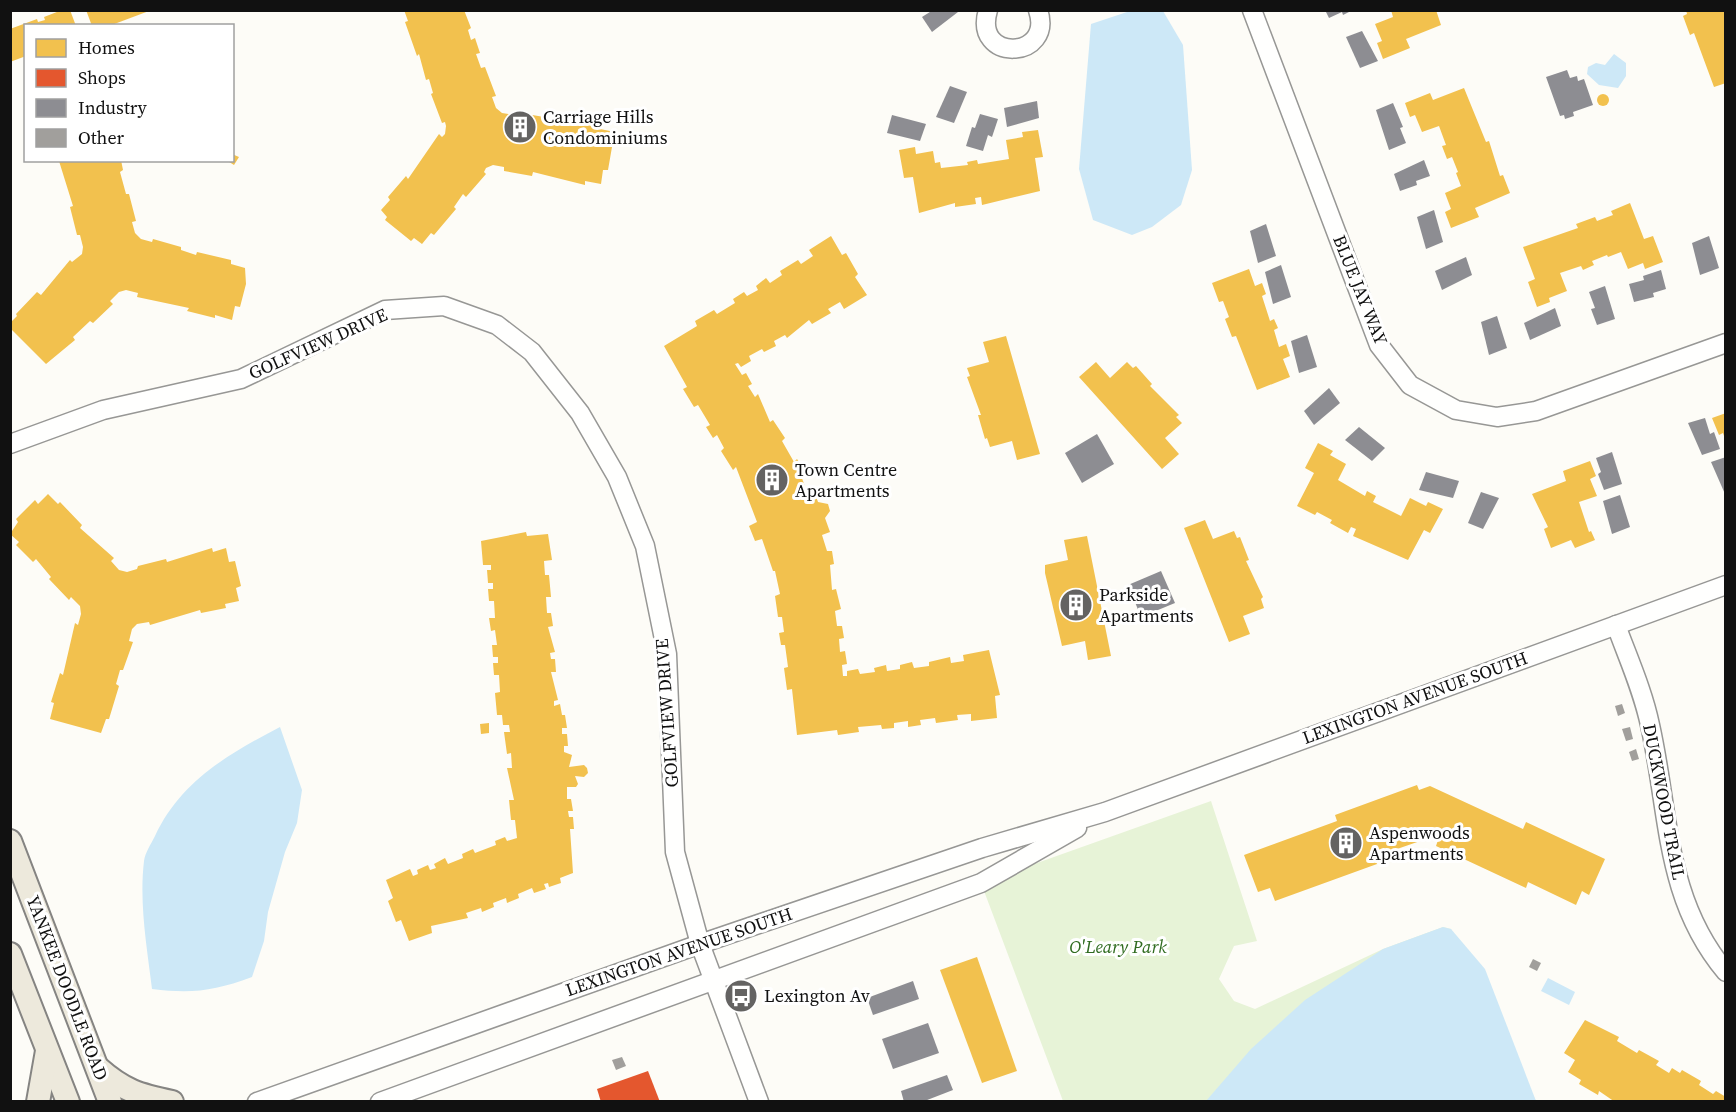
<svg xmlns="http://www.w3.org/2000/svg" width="1736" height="1112" font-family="'Source Serif 4',serif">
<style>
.green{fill:#e7f3d7}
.water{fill:#cde8f7}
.homes{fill:#f2c14e}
.shops{fill:#e4572e}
.industry{fill:#8d8d92}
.building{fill:#a19f9c}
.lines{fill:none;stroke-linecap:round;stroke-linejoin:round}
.minor-casing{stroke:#979795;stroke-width:21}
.major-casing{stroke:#858482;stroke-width:26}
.minor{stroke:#fffffe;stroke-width:18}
.major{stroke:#ede9dc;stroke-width:22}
.labels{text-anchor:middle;stroke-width:6;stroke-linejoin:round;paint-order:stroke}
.poi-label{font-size:18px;fill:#111;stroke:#fff;text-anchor:start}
.street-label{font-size:18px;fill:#111;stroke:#fff}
.park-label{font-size:18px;font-style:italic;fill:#2f6b1f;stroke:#fff}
</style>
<rect width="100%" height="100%" fill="#fdfcf7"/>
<path class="green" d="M1211 801 1257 941 1234 946 1219 979 1234 1001 1255 1009 1383 949 1443 927 1451 929 1536 1101H1063L981 883Z"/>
<g class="water">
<path d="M1130 11H1163L1183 45 1192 170 1181 205 1152 227 1132 235 1093 220 1079 169 1091 24Z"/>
<path d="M1614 54 1626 63V76L1618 88 1599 85 1587 74 1588 67 1596 63 1605 65Z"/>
<path d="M280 727 302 790 297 823 285 852 268 912 264 941 252 977C214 991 192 994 152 989 147 947 139 904 144 861 145 853 151 844 155 836 180 782 228 754 280 727Z"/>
<path d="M1443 927 1451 929 1485 969 1536 1101H1206L1251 1049 1305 1000 1383 949Z"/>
<path d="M1548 978 1575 992 1569 1005 1541 991Z"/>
</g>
<g class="homes">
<path d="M62 10H70L76 26H26V56L10 62V29L37 19 38 22 45 20 44 17Z"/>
<path d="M86 10H149V11L109 26H92Z"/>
<path d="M404 10H464L471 28 468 30 471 40 475 38 480 53 476 54 481 68 485 67 496 96 492 97 496 108 502 113 514 115 515 112 544 117V120L594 125 595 128 610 131 606 145 612 147 608 170H603L601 184 585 181V185L533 172 532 176 504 171V167L493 165 486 168 484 172 486 174 466 197 463 194 454 207 456 209 434 235 431 233 422 244 414 238 411 241 385 220 387 217 381 210 390 200 388 197 406 176 408 179 439 134 442 137 445 134 446 126 445 122 442 123 431 94 433 93 429 79 426 80 419 54 417 56 405 22 408 21Z"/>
<path d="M1391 10H1436L1441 25 1406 39 1410 48 1383 59 1377 43 1382 41 1375 24 1393 17Z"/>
<path d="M1686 10H1726V83L1714 87 1694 33 1690 35 1683 16 1687 14Z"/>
<path d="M1464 88 1486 142 1489 141 1500 176 1503 175 1510 193 1475 208 1479 217 1451 228 1445 212 1451 209 1445 193 1461 186 1456 173 1458 172 1452 157 1447 159 1442 146 1446 145 1439 126 1422 132 1415 115 1410 117 1405 103 1430 93 1433 100Z"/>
<circle cx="1603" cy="100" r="6"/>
<path d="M1038 130 1043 157 1035 158 1040 191 982 205 981 197 975 198 976 204 955 207V203L919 213 913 177 904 178 899 150 915 147 916 154 933 151 935 163 940 162 941 168 968 165 967 162 977 160 978 164 1009 159 1006 140 1023 137 1022 132Z"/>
<path d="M232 154 239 157 234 165 226 160H232Z"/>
<path d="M121 160 123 170 120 172 126 194H129L136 221 132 222 135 233 141 239 152 242 153 239 181 247V250L196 255 197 252 231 260V264L245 268 246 284 240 307 235 306 232 320 215 315V318L187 311 189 308 137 297 138 293 126 290 119 292 110 301 113 304 93 323 90 321 73 337 75 340 46 364 10 328V323L17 316 16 314 37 292 41 295 70 260 72 262 82 254 83 247 80 235H77L70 207 73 206 59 161Z"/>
<path d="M1630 203 1644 239 1653 236 1663 262 1645 269 1643 263 1628 269 1621 252 1608 257 1607 255 1592 261 1594 265 1583 270 1581 266 1560 273 1567 291 1549 298 1550 302 1537 307 1528 282 1535 279 1523 247 1578 228 1576 224 1595 217 1597 221 1613 215 1611 211Z"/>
<path d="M831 236 842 255 846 253 858 274 855 277 867 295 844 309 840 302 828 309 831 313 812 324 809 320 787 338 785 335 774 341 776 346 764 352 762 349 749 356 751 361 741 367 738 363 735 364 742 375 746 373 752 384 748 386 755 397 758 394 770 422 773 420 785 438 782 441 794 462 797 459 804 470 800 473 806 489 813 487 818 502 828 504 830 511 825 518 830 532 822 535 827 551H832L834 564 830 565 832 590 836 589 841 609 835 611 837 626H842L844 638 839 639 840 652 845 651 847 664 842 665 843 676H847V671L858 669 860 674 875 672 874 668 886 665 887 671 900 669V665L912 662 914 668 929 666V662L950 657 951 663 964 661 963 655 989 650 1000 695 995 696 997 718 971 721V714L957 715 958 720 936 723 935 718 920 720 921 725 908 727V721L894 723V728L882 729 881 725 858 727 859 732 838 735 837 730 797 735 792 689 787 690 784 668 788 667 785 645H781L779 633 784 632 782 617H778L775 596 780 594 775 571H773L762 539 755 541 749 526 757 522 736 467 733 470 721 451 724 448 717 435 713 438 706 427 710 425 698 405 694 407 683 389 687 387 664 346 697 326 695 321 714 310 717 314 735 303 733 299 744 292 747 296 758 290 756 286 766 278 770 283 782 275 780 271 798 260 801 264 813 256 809 250Z"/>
<path d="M1249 269 1255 286 1262 283 1266 294 1262 296 1270 321 1274 319 1278 328 1274 330 1279 347 1286 344 1290 356 1283 359 1290 377 1257 390 1236 336 1232 337 1225 319 1229 317 1223 301 1219 302 1212 283Z"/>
<path d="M1006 336 1040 454 1017 460 1012 441 990 447 987 438 985 439 978 415H981L967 377 970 376 967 368 989 362 983 342Z"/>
<path d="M1096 362 1110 378 1127 362 1133 368 1136 366 1152 384 1150 386 1179 415 1176 417 1182 423 1165 438 1179 454 1162 469 1079 377Z"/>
<path d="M1726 413V439H1725L1723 433 1719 435 1712 418Z"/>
<path d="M1318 443 1333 451 1330 455 1346 464 1338 480 1365 496 1367 491 1376 496 1373 502 1401 516 1410 498 1426 506 1428 502 1443 509 1430 533 1424 530 1408 560 1353 536 1356 529 1351 527 1348 533 1330 523 1332 520 1317 512 1315 515 1297 506 1314 473 1305 468Z"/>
<path d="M1590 461 1596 476 1590 479 1597 496 1579 502 1589 532 1591 531 1595 540 1575 548 1571 540 1551 548 1544 529 1548 527 1532 494 1566 481 1563 471Z"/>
<path d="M48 494 58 504 60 502 82 525 80 528 114 558 111 561 119 570 127 572 137 569 138 566 166 559 167 562 212 548 213 552 226 548 229 562 235 561 241 586 236 588 239 601 225 604 226 608 201 613 200 610 150 625 149 622 137 624 132 629 129 641 133 642 123 670H120L116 684 119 686 109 719H106L101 733 50 719 54 703 51 702 60 673 63 675 75 623 78 625 81 614 80 606 71 597 69 600 49 579 51 577 36 559 33 562 16 545 19 542 10 534 18 522 16 519 35 500 38 504Z"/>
<path d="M1205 520 1213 539 1234 531 1237 538 1240 537 1249 560 1246 561 1263 597 1261 599 1264 608 1243 616 1250 634 1229 642 1184 528Z"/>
<path d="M526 532 527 536 548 534 552 560 544 561 545 575H549L551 597H546L547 613H551L553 626 548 627 555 652 550 653 551 659H555L556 672H551L558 700 554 701V706L560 704 562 715H565L567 728H562V734H567L568 746H564V752L572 755 569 767 584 765 587 768 588 773 584 777 575 776 578 784 576 787H567V799H571L573 811H568L569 817H573L574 829H570L573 873 560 878 561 883 549 887 548 883 544 884 546 889 534 893 532 888 518 894 519 898 507 903 506 898 493 903 494 907 482 912 481 908 466 913 468 918 431 926 432 933 409 941 401 920 396 922 388 901 393 898 386 880 410 869 413 876 418 874 417 870 428 865 430 870 436 868 434 864 445 858 448 864 463 858 462 854 473 849 475 853 496 845 495 841 505 837 507 841 517 838 515 820H511L509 800H514L507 768H512L511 753 507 754 504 732H510L509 725H503L502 715H497L495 693 500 692 499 675H494L493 663H498V657H493L492 645H497L495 630 491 631 489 618H495L494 601H489L488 589H493V583H488L487 570H491V565H483L481 541Z"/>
<path d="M1087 536 1111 656 1088 660 1085 641 1062 646 1045 573V565L1068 560 1064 540Z"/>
<path d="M489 723V733L481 734 480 724Z"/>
<path d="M1417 785 1419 790 1430 786 1523 829 1526 822 1605 859 1589 895 1582 891 1576 905 1528 882 1526 888 1436 846 1440 834 1424 828 1419 829 1423 840 1374 857 1377 864 1275 901 1270 888 1258 892 1244 855 1337 821 1335 815Z"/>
<path d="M977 957 1017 1071 982 1083 940 970Z"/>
<path d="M1585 1020 1619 1037 1617 1041 1637 1053 1639 1050 1659 1061 1656 1065 1669 1073 1672 1068 1680 1073 1682 1070 1701 1081 1699 1085 1713 1094 1716 1091 1726 1097V1102H1615L1599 1091 1598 1095 1579 1084 1581 1080 1568 1072 1575 1060 1564 1053Z"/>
</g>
<path class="shops" d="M648 1071 660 1102H601L597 1089Z"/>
<g class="industry">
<path d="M933 10H957L958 12 932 32 922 17Z"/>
<path d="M1325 10H1353L1343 15 1342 12 1329 18Z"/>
<path d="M1362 31 1378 61 1360 68 1346 37Z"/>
<path d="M1567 70 1570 78 1577 76 1578 81 1584 79 1593 105 1573 112 1574 116 1565 119 1564 115 1560 116 1546 77Z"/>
<path d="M950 86 967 92 954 123 936 117Z"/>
<path d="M1037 101 1039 118 1007 127 1004 108Z"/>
<path d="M1393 103 1403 127 1400 128 1406 143 1389 150 1376 110Z"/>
<path d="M980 114 998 119 992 137 988 135 983 151 966 146 972 127 975 128Z"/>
<path d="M892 115 926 124 920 141 887 133Z"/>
<path d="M1424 160 1430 176 1416 181 1417 185 1400 191 1394 174Z"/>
<path d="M1434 210 1443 242 1426 249 1417 217Z"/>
<path d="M1266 224 1276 256 1258 263 1250 231Z"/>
<path d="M1709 236 1719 268 1700 275 1692 243Z"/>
<path d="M1466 257 1472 275 1442 290 1435 271Z"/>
<path d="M1281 265 1291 297 1273 304 1265 272Z"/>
<path d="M1661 270 1666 289 1653 293 1654 297 1634 302 1629 284 1644 280 1643 276Z"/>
<path d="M1605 286 1615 319 1597 325 1591 309 1595 308 1589 292Z"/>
<path d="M1555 308 1561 326 1530 340 1524 323Z"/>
<path d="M1497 316 1507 348 1489 355 1481 322Z"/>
<path d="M1307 335 1317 367 1299 373 1291 341Z"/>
<path d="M1329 388 1340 403 1314 425 1304 411Z"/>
<path d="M1705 418 1710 434 1714 432 1720 449 1702 455 1688 423Z"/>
<path d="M1359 427 1385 448 1372 461 1345 440Z"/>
<path d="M1097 434 1114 464 1082 483 1065 453Z"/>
<path d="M1612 452 1622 484 1604 490 1598 474 1601 472 1596 458Z"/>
<path d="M1726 457V494H1725L1711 462Z"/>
<path d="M1426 472 1459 481 1453 498 1419 490Z"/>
<path d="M1481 492 1499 498 1483 529 1468 523Z"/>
<path d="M1620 495 1630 527 1612 534 1603 501Z"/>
<path d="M1161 571 1175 603 1141 617 1128 585Z"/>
<path d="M913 981 919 999 873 1015 867 998Z"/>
<path d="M928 1023 939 1053 893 1069 882 1039Z"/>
<path d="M947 1075 953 1090 922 1102H904L901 1091Z"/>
</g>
<g class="building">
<path d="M1622 704 1625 713 1618 716 1615 706Z"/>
<path d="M1630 727 1633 739 1626 741 1622 729Z"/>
<path d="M1636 749 1639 759 1632 761 1629 752Z"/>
<path d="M1533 959 1541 963 1537 971 1529 967Z"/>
<path d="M622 1057 626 1066 616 1070 612 1060Z"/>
</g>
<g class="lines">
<g class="minor-casing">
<g id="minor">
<path d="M988 10C972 63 1055 60 1038 10"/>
<path d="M1252 10 1379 345 1410 385 1456 410 1497 417 1536 411 1726 343"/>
<path d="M10 444 103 410 241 379 385 310 444 306 497 325 532 352 580 413 617 477 645 546 667 654 675 852 700 944 759 1102"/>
<path d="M1616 625C1628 658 1643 691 1650 725 1670 814 1664 898 1726 972"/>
<path d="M257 1102 700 944 982 848 1105 812 1726 585"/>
<path d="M380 1102 981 883 1077 828"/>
</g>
</g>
<g class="major-casing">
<g id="major">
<path d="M10 841 110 1102"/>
<path d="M10 954 68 1102"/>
<path d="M98 1068C124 1091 139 1095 172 1102"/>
<path d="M38 1102 47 1051"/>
</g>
</g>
<use href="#minor" class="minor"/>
<use href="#major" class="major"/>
</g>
<defs>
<g id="building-disc" transform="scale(1.725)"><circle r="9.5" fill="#646362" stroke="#fff"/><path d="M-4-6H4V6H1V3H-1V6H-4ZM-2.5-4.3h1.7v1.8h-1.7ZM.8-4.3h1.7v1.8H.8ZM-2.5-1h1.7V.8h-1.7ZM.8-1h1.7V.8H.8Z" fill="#fff"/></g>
<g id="bus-disc" transform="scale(1.725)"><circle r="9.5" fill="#646362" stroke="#fff"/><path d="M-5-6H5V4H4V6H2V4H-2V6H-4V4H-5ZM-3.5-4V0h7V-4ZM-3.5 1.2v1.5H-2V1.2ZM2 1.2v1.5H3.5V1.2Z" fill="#fff"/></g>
</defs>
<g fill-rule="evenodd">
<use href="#building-disc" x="520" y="127"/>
<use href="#building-disc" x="772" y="480"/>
<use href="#building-disc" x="1076" y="605"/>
<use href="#building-disc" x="1346" y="843"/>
<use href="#bus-disc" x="741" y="996"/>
</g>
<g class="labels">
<g class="poi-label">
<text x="543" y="123">Carriage Hills<tspan x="543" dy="21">Condominiums</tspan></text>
<text x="795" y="476">Town Centre<tspan x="795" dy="21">Apartments</tspan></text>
<text x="1099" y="601">Parkside<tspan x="1099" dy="21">Apartments</tspan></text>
<text x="1369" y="839">Aspenwoods<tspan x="1369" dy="21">Apartments</tspan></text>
<text x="764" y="1002">Lexington Av</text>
</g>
<g class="street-label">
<text transform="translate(1360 290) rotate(68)" y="6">BLUE JAY WAY</text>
<text transform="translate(318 344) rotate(-24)" y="6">GOLFVIEW DRIVE</text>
<text transform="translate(1415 698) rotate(-20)" y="6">LEXINGTON AVENUE SOUTH</text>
<text transform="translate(667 713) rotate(-94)" y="6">GOLFVIEW DRIVE</text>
<text transform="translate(1664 802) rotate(79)" y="6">DUCKWOOD TRAIL</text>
<text transform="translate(679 952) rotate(-19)" y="6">LEXINGTON AVENUE SOUTH</text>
<text transform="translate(67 988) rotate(69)" y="6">YANKEE DOODLE ROAD</text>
</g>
<g class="park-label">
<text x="1118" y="953">O'Leary Park</text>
</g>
</g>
<rect width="1736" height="1112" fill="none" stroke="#111111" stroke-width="24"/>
<rect x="24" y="24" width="210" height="138" fill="#ffffff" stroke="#a0a0a0" stroke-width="1.5"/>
<rect x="36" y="39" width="30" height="18" fill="#f2c14e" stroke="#a0a0a0" stroke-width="1.5"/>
<text x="78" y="54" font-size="18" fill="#111111">Homes</text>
<rect x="36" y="69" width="30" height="18" fill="#e4572e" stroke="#a0a0a0" stroke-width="1.5"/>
<text x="78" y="84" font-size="18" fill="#111111">Shops</text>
<rect x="36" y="99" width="30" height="18" fill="#8d8d92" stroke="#a0a0a0" stroke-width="1.5"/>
<text x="78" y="114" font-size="18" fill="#111111">Industry</text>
<rect x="36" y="129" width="30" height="18" fill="#a19f9c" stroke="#a0a0a0" stroke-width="1.5"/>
<text x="78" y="144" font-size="18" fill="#111111">Other</text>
</svg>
